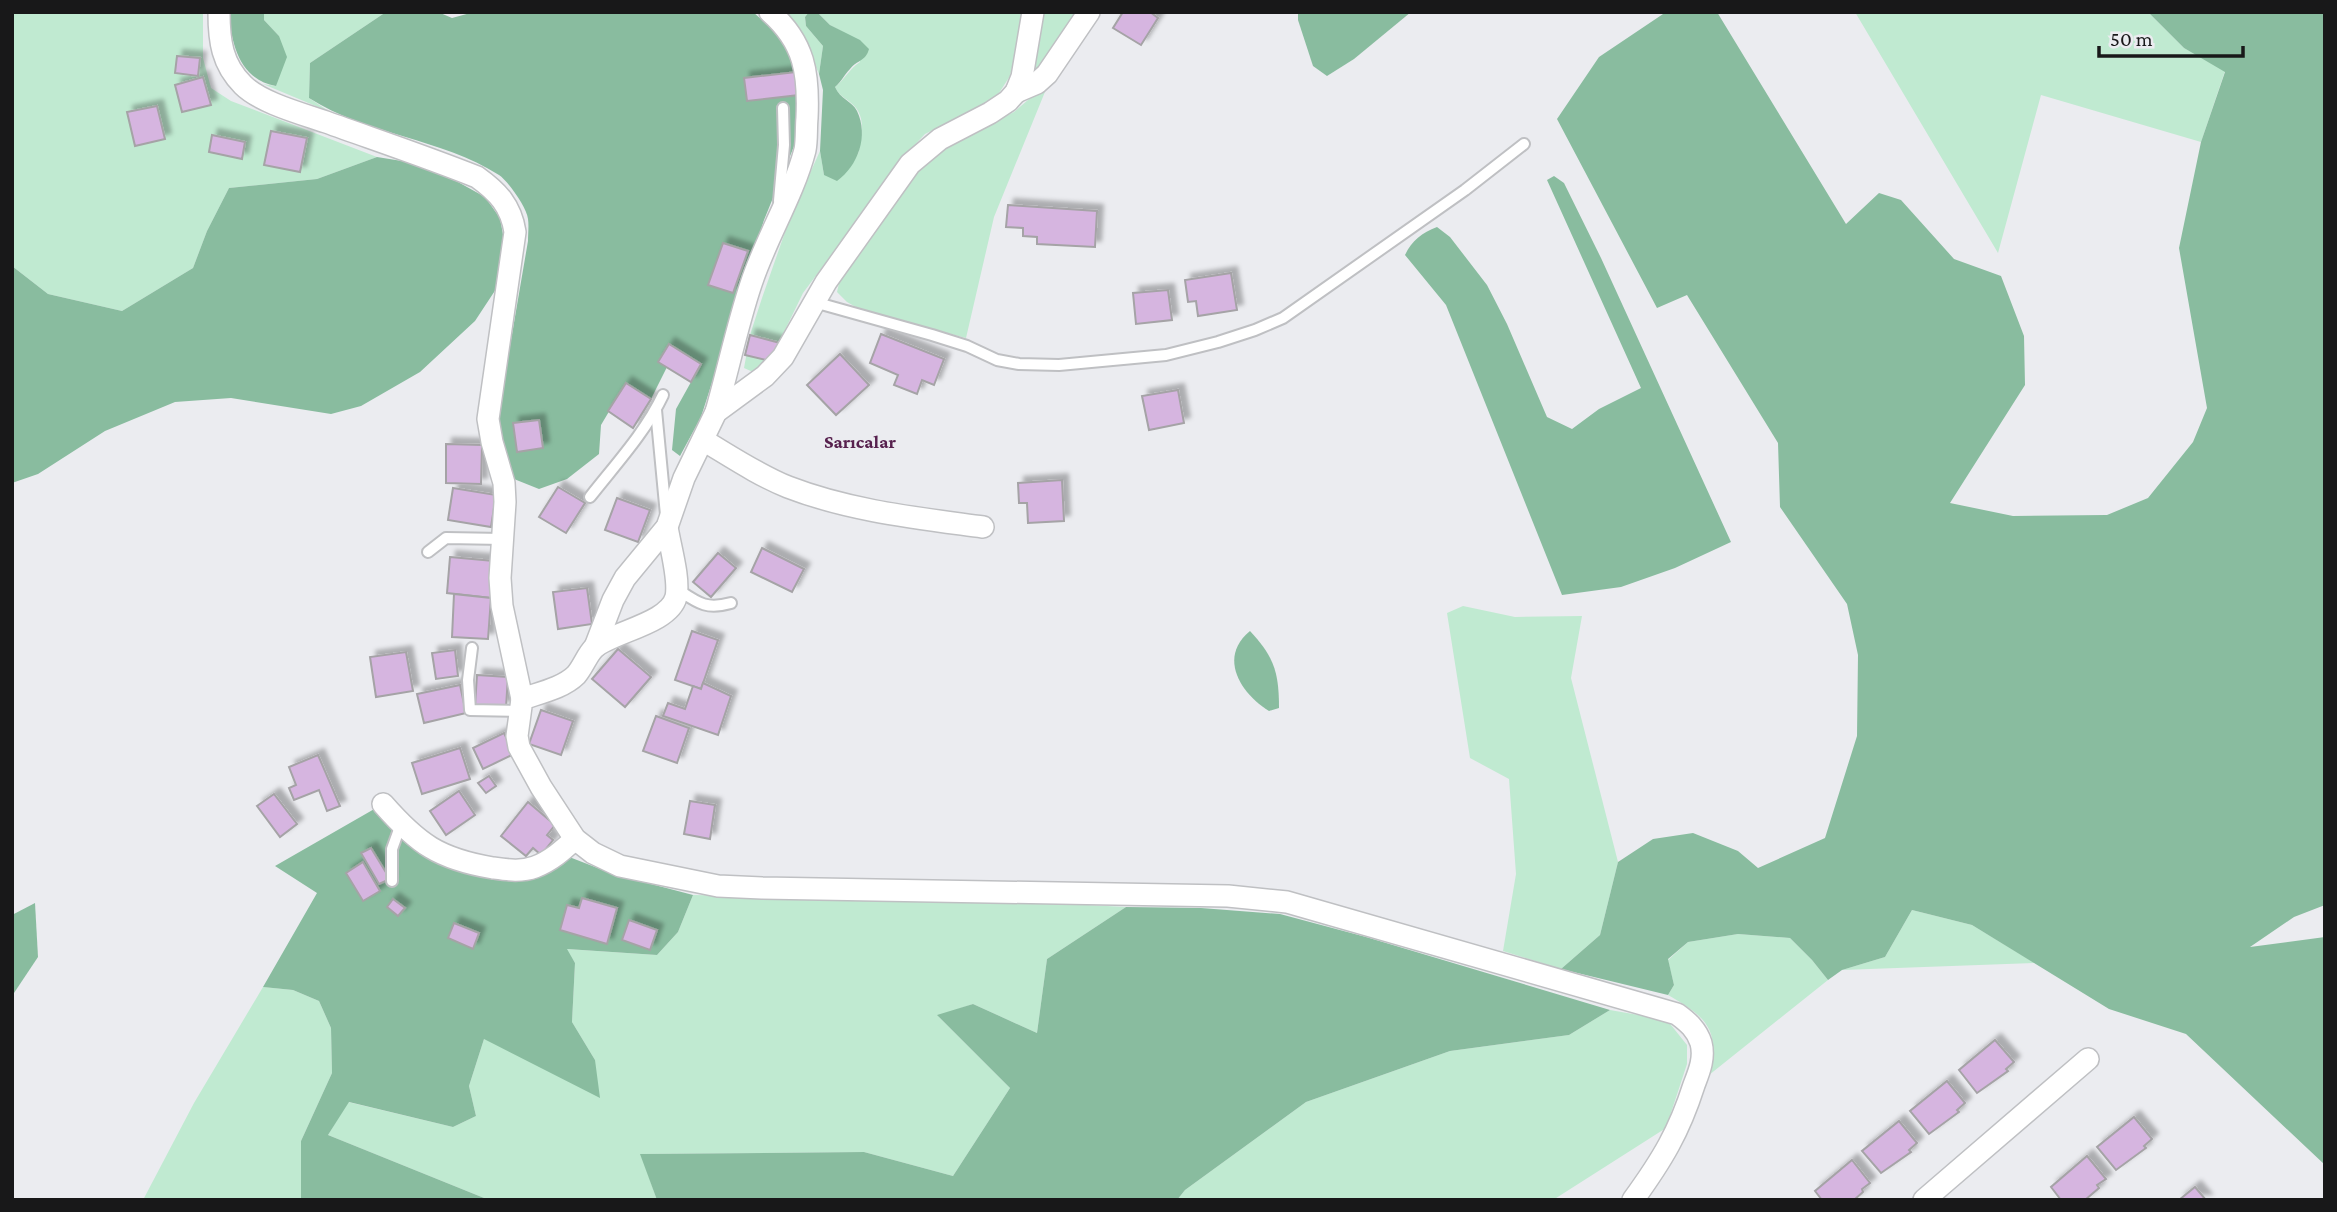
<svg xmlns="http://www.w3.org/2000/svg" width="2337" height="1212" font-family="'Crimson Pro',serif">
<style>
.green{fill:#c0ead1}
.forest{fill:#89bc9f}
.building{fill:#d6b5e0;stroke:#a5a3a6;stroke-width:2;filter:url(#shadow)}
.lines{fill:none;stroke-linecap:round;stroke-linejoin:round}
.service-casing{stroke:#bfc0c3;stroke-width:14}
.minor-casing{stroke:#bfc0c3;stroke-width:24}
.service{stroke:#fff;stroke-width:10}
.minor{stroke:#fff;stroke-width:21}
.labels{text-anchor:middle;stroke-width:6;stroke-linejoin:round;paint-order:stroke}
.neighbourhood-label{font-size:19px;font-weight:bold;fill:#57214e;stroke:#ebecf0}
</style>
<defs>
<filter id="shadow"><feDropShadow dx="6" dy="-6" stdDeviation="2" flood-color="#0004"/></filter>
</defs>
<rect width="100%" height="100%" fill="#ebecf0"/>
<g class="green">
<path d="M12 12H203V58L211 88 231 101 377 157 317 179 229 188 207 231 193 268 122 311 48 294 12 266Z"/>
<path d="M264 12H386L310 63 309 98 330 112 263 84 276 86 279 36 264 20Z"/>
<path d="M786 12H809L805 17 806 26 823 46 819 74 800 31Z"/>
<path d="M817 12H1024L1010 76 999 93 983 105 925 134 909 151 803 293 770 361 753 372 744 368 750 335 762 298 791 215 820 151 824 175 858 154C861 139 866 121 856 108 849 99 840 98 835 87 845 79 849 69 860 62L843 32 830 25Z"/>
<path d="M1042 12H1080L1036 73 1031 70Z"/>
<path d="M1855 12H2148L2184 48 2225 71 2201 142 2041 95 1998 253Z"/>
<path d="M1049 82 994 217 966 338 861 310 847 302 837 292 840 279 919 168 955 141 1014 112Z"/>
<path d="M1463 606 1515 617 1582 616 1571 678 1618 862 1600 935 1561 969 1503 951 1516 874 1509 779 1470 758 1447 613Z"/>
<path d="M693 895 1009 901 1126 907 1047 959 1037 1033 973 1004 938 1016 1010 1088 953 1176 864 1152 641 1154 657 1200H489L328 1135 348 1102 453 1127 476 1116 469 1086 484 1039 595 1060 572 1022 575 963 566 949 657 955 678 932Z"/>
<path d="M1912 910 1972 925 2035 963 1842 970 1885 957Z"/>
<path d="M1738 934 1790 938 1812 960 1828 980 1709 1075C1721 1029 1706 1017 1668 995L1674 985 1668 960 1688 942Z"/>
<path d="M263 987 293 990 319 1001 331 1028 332 1073 301 1141V1200H143L194 1103Z"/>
<path d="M1610 1010 1667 1020 1687 1045V1064L1666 1128 1553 1200H1177L1185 1190 1306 1102 1450 1051 1569 1035Z"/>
</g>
<g class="forest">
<path d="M229 12H264V20L279 36 287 57 276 86C240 80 231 44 229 12Z"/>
<path d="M386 12H438L452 18 474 12H753L788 43 795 62 799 95 797 139 764 220 701 417 680 456 672 450 676 409 701 364 669 344 658 361 667 367 651 399 626 383 601 425 599 454 567 479 539 489 514 479 505 457 498 416 528 241C528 234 529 226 528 219 527 208 508 181 499 175 441 138 367 135 309 98L310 63Z"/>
<path d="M809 12H817L830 25 860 40 869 49C866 61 857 60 850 69 844 75 842 81 835 87 840 99 852 101 857 111 869 136 858 166 837 181L824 175 820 151 823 90 819 74 823 46 806 26 805 17Z"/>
<path d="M1298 12H1411L1354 59 1327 76 1313 66 1298 20Z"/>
<path d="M1666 12H1717L1846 224 1879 193 1901 200 1954 259 2001 276 2024 336 2025 385 1950 503 2013 516 2107 515 2148 498 2193 442 2207 408 2179 248 2201 142 2225 72 2184 48 2148 12H2325V905L2294 917 2250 947 2325 937V1165L2186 1034 2109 1009 1972 925 1912 910 1885 957 1842 970 1828 980 1812 960 1790 938 1738 934 1688 942 1668 959 1674 985 1668 995 1561 969 1600 935 1618 862 1653 839 1693 833 1738 851 1758 868 1825 838 1857 736 1858 655 1847 604 1780 507 1778 443 1687 295 1657 308 1557 119 1599 57Z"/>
<path d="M377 157 408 162 458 182 485 197 500 218 504 240 500 283 475 321 420 372 361 406 331 414 231 398 175 402 105 431 38 474 12 483V266L48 294 122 311 193 268 207 231 229 188 317 179Z"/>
<path d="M1554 176 1564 183 1601 258 1731 542 1675 568 1621 587 1562 595 1446 305 1405 255C1412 240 1422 233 1437 227L1450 237 1487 285 1507 324 1547 417 1572 429 1599 409 1641 388 1547 180Z"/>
<path d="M1250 631C1274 657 1279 672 1279 708L1269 711C1240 693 1218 657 1250 631Z"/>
<path d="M383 804 413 835 511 871 559 853 613 874 693 895 678 932 657 955 567 949 575 963 572 1022 595 1060 600 1098 484 1039 469 1086 476 1116 453 1127 349 1102 328 1135 489 1200H301V1141L332 1073 331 1028 319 1001 293 990 263 987 317 893 275 866Z"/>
<path d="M35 903 38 957 12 996V915Z"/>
<path d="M1126 907 1201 908 1280 914 1366 937 1610 1010 1569 1035 1450 1051 1306 1102 1185 1190 1177 1200H657L640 1154 864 1152 953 1176 1010 1088 937 1015 973 1004 1037 1033 1047 959Z"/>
</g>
<g class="building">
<path d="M1123 12H1150L1158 18 1141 45 1113 28Z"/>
<path d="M177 56 200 58 198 76 175 73Z"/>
<path d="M796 72 799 95 747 101 744 78Z"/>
<path d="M203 77 211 105 182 112 175 85Z"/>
<path d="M157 106 165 139 135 146 127 112Z"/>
<path d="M271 131 307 138 300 172 264 165Z"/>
<path d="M212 135 245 142 242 159 209 152Z"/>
<path d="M1008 205 1097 211 1095 247 1037 244V237L1023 236V228L1006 227Z"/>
<path d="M723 243 748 251 733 293 708 285Z"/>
<path d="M1231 273 1237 310 1198 316 1196 301 1188 302 1185 280Z"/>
<path d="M1168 290 1172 320 1136 324 1133 293Z"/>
<path d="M881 334 944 359 934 385 922 380 917 394 894 385 898 375 870 363Z"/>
<path d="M750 335 780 343 770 361 745 355Z"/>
<path d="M669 344 701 364 691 382 658 362Z"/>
<path d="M840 354 869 385 836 415 807 385Z"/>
<path d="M626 383 651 399 633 428 608 411Z"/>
<path d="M1178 390 1184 423 1149 430 1142 396Z"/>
<path d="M539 420 543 448 517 452 513 423Z"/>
<path d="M446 444 482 445 481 484 446 483Z"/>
<path d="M1062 480 1064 521 1028 523 1027 503H1019L1018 483Z"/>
<path d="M558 487 585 503 566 533 539 517Z"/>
<path d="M453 488 496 495 491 527 448 520Z"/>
<path d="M617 498 650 510 638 542 605 530Z"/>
<path d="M762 548 804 569 792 592 751 572Z"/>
<path d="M718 553 736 568 711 597 693 582Z"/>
<path d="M450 557 494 561 491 598 447 593Z"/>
<path d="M587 588 592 624 558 629 553 592Z"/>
<path d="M454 594 491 598 488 639 452 637Z"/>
<path d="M692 631 718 640 701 689 675 680Z"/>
<path d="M618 649 651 677 625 707 592 679Z"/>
<path d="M455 650 458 676 436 679 432 653Z"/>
<path d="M406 652 413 691 376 697 370 657Z"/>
<path d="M477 675 508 677 506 707 475 705Z"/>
<path d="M703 683 731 696 718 735 663 716 668 703 685 709 693 686 701 689Z"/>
<path d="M460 685 466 713 424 723 417 694Z"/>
<path d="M541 710 573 721 561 755 529 744Z"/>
<path d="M656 716 689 728 677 763 643 751Z"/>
<path d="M504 733 514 754 483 769 473 748Z"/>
<path d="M460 748 470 779 422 794 412 763Z"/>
<path d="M318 755 340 806 327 811 319 790 294 800 289 788 296 785 289 767Z"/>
<path d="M489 776 496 786 486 793 478 783Z"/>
<path d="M459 791 475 815 446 835 430 811Z"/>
<path d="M274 794 297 824 280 837 257 806Z"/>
<path d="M690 801 715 805 710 839 684 834Z"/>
<path d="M528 802 555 825 547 835 553 840 541 855 533 848 526 856 501 836Z"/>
<path d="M371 848 390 879 379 884 361 853Z"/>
<path d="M363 862 380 891 363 901 346 873Z"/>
<path d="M582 898 617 908 607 944 560 930 567 905 579 908Z"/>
<path d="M393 899 405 908 398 916 387 907Z"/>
<path d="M629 920 657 930 650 950 622 940Z"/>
<path d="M454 923 479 933 473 949 448 938Z"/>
<path d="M1995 1040 2014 1062 2006 1069 2008 1071 1977 1093 1959 1070Z"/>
<path d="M1947 1081 1965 1103 1957 1110 1959 1112 1929 1134 1910 1111Z"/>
<path d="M2134 1117 2152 1139 2144 1146 2146 1148 2116 1170 2097 1147Z"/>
<path d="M1899 1121 1917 1143 1909 1150 1911 1152 1881 1173 1862 1151Z"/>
<path d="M2087 1156 2106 1179 2097 1185 2099 1188 2085 1200H2061L2051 1187Z"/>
<path d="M1852 1160 1870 1183 1862 1189 1863 1192 1854 1200H1822L1815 1191Z"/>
<path d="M2195 1187 2206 1200H2179Z"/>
</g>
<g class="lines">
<g class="service-casing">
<g id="service">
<path d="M779 201 784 145 783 108"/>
<path d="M814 302 932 335 967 346 997 360 1019 364 1059 365 1166 355 1218 342 1255 330 1283 318 1465 190 1524 144"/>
<path d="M656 410 666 515"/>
<path d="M590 497C615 465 645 433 663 395"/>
<path d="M428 552 446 538 503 539"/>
<path d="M677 589C698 603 706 610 731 603"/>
<path d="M472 648 468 680 470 710 520 711"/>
<path d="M392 881V849L401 824"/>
</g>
</g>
<g class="minor-casing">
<g id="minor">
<path d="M219 12C219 41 222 64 243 85 261 103 303 114 326 122 376 140 427 157 477 177 498 192 511 206 515 232L488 419 492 442 504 483 505 502 500 578 502 606 522 699"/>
<path d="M1016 92 1037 83 1047 74 1089 12"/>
<path d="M716 412C728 370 737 326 751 284 766 238 793 196 805 150 807 140 806 128 807 118 809 74 805 43 770 12"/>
<path d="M703 440C730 456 758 475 788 487 850 511 917 518 983 527"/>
<path d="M667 527C670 546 680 579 676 597 669 624 611 632 594 648 587 655 583 667 576 675 563 688 539 693 522 699L517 736 519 747 541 787 575 839 593 853 620 866 718 886 762 888 1228 896 1287 902 1677 1014C1688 1022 1697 1030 1701 1043 1705 1058 1699 1072 1694 1085 1679 1132 1662 1160 1633 1200"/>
<path d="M595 647 613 600 625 578 667 527 684 478 716 412 765 376 783 357 826 282 910 164 940 139 990 113 1008 101 1016 92 1022 77 1033 12"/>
<path d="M383 804C418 844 439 859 493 868 508 870 521 872 535 867 551 861 563 850 575 839"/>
<path d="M1924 1200 2088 1059"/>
</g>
</g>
<use href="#service" class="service"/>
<use href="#minor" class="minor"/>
</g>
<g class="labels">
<g class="neighbourhood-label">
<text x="860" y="448">Sarıcalar</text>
</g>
</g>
<rect width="2337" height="1212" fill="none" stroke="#181819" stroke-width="28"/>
<path d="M2099 46v10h144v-10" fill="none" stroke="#181819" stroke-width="3.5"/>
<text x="2110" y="46" font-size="21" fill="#181819" stroke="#ebecf0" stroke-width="5" paint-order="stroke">50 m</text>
</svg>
